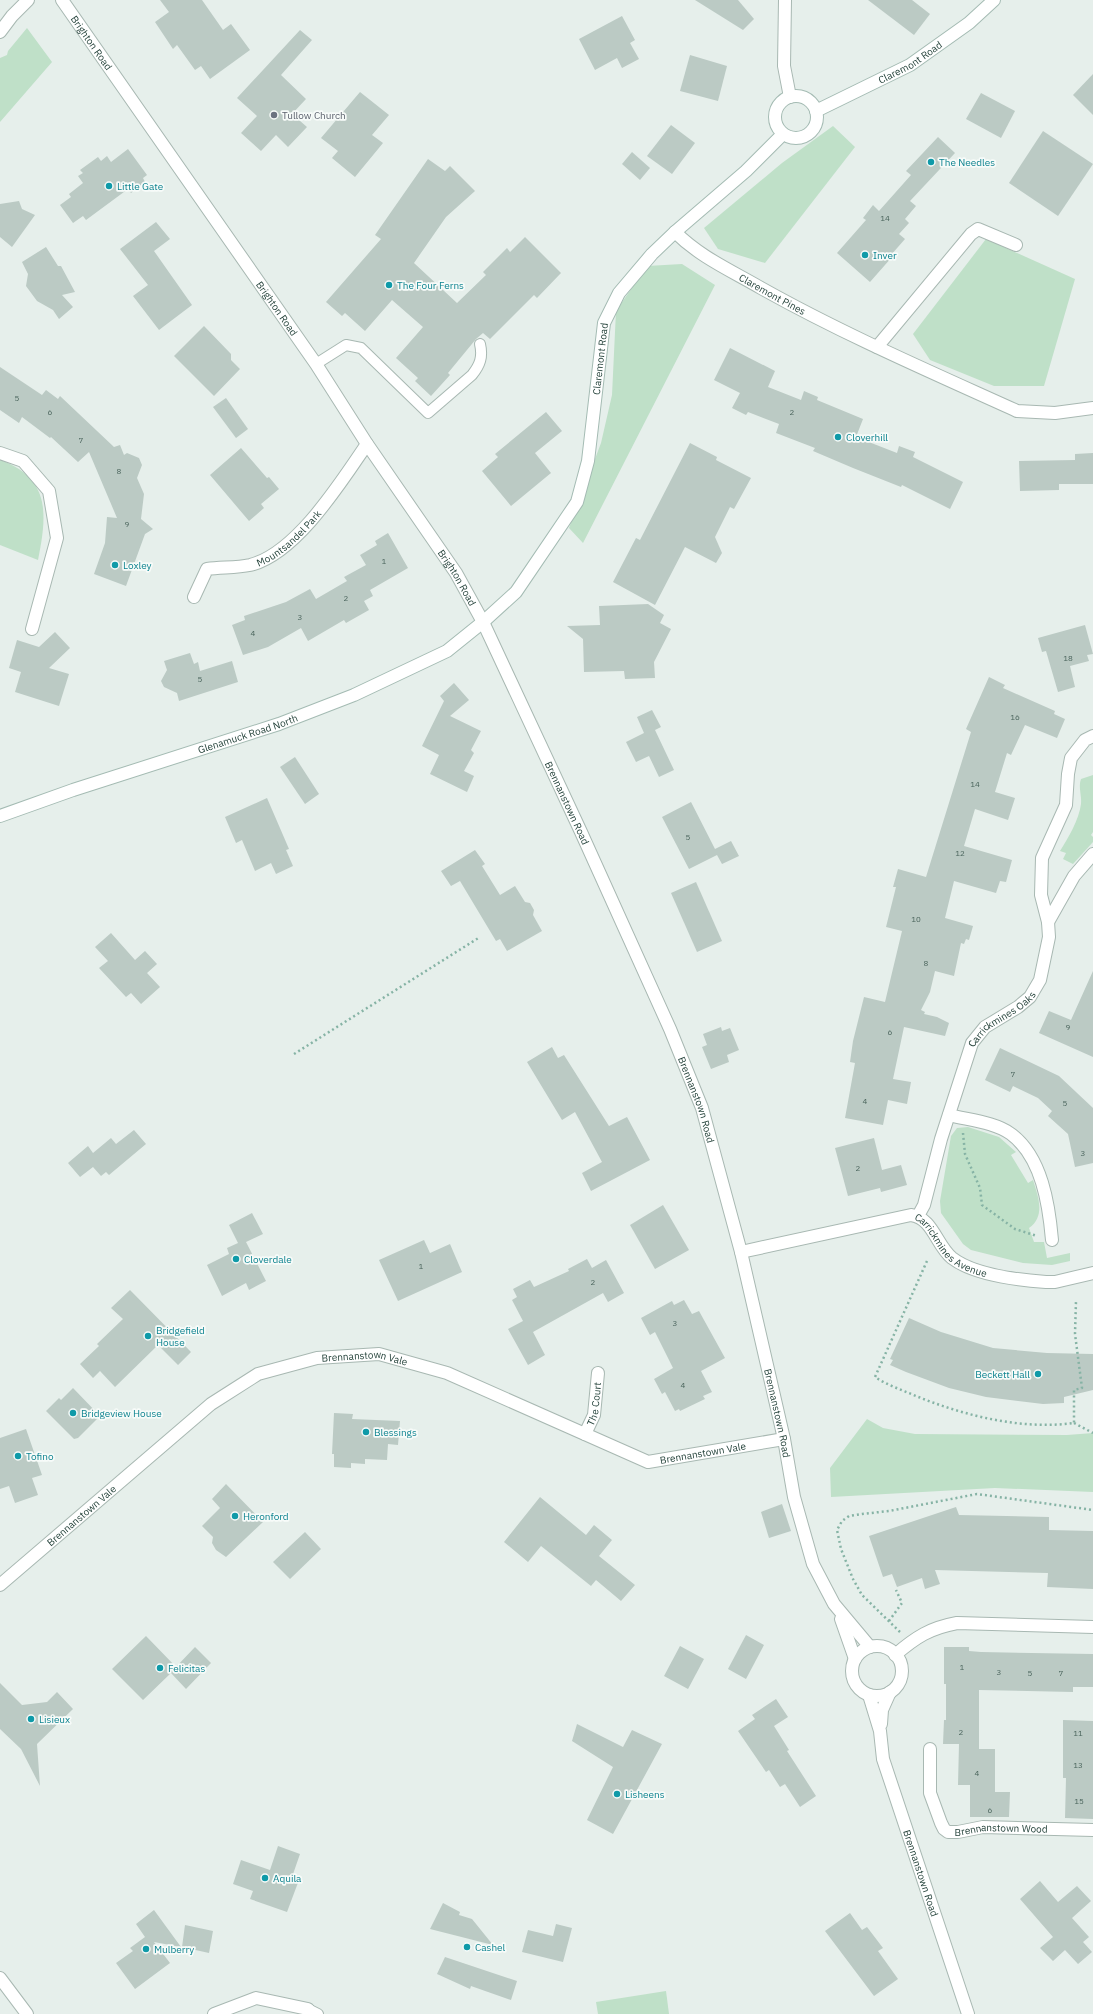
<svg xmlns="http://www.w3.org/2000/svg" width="1093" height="2014" font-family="'IBM Plex Sans',sans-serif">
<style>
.green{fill:#bfe0c8}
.building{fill:#bbcac4}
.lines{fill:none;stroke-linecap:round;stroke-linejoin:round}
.service-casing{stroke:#a8b8b2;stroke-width:12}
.minor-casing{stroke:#a8b8b2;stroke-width:14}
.tertiary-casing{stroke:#a8b8b2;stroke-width:14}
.secondary-casing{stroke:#a4bbb3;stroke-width:14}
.path{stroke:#86b3a5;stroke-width:2.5;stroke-dasharray:2 3;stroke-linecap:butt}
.service{stroke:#fff;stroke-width:10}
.minor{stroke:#fff;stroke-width:12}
.tertiary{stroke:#fff;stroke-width:12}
.secondary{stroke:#fff;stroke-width:12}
.worship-dot{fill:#6b7280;stroke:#f7fbf9;stroke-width:1.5}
.culture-dot{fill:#0f9aa8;stroke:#f7fbf9;stroke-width:1.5}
.labels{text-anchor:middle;stroke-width:3.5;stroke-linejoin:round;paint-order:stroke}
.number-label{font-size:8px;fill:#4a645c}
.street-label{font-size:10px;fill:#24423a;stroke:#f7fbf9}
.worship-label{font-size:10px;fill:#5b616d;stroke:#f7fbf9;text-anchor:start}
.culture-label{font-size:10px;fill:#0d838f;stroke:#f7fbf9;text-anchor:start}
</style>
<rect width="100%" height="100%" fill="#e6efeb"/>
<g class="green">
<path d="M27 28 52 62 0 122V58L7 55 8 51Z"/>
<path d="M833 126 855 147 765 263 718 249 704 228 782 163Z"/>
<path d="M986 239 1075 279 1044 386H994L930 360 913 334Z"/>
<path d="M682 264 715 285 583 543 569 528 601 443 612 395 616 311 647 266Z"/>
<path d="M0 460C51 478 47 515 38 560L0 545Z"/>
<path d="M1093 775V832L1091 835 1093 837V842L1073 864 1063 859 1066 853 1060 851C1068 838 1079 820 1081 804 1082 796 1078 787 1081 779Z"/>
<path d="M968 1127 999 1137 1016 1152 1011 1155 1028 1183 1033 1180C1038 1196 1046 1216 1029 1228L1034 1242H1044L1047 1258 1070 1253V1261L1052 1265 1023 1263 971 1250 963 1244 941 1213 940 1201 951 1136 957 1128Z"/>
<path d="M867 1419 883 1428 915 1434 1067 1435 1093 1433V1492L995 1488 831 1497 830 1468Z"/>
<path d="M666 1991 669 2014H598L596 2002Z"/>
</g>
<g class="building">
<path d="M160 0H202L223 30 231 24 250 50 210 79 201 66 195 70 177 45 173 49 155 22 169 12Z"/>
<path d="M695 0H738L754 19 743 30Z"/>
<path d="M868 0H912L930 14 914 35Z"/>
<path d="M622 16 635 40 630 43 639 59 622 68 617 58 595 70 579 39Z"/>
<path d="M300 30 312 40 281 75 306 99 292 114 307 127 288 147 276 135 261 151 241 133 257 116 237 98Z"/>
<path d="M690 55 727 66 718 101 680 91Z"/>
<path d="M1093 74V115L1073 95Z"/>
<path d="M360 92 389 115 372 135 383 143 355 177 332 158 338 151 321 138Z"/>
<path d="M981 93 1015 111 1001 138 966 119Z"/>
<path d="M671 125 695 143 672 174 647 156Z"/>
<path d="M1043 131 1093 164 1058 216 1009 183Z"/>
<path d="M938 137 955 153 910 201 916 206 905 219 909 223 899 234 905 239 891 255 892 257 870 282 837 253 866 220 863 218 873 205 879 211 911 175 906 171Z"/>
<path d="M128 149 147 175 143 178 145 182 131 193 128 189 86 220 83 216 73 223 60 205 71 197 69 194 83 183 78 176 83 173 80 170 98 157 101 161 107 156 111 162Z"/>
<path d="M632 152 650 168 640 180 622 164Z"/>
<path d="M428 159 445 171 450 166 475 191 446 217 414 263 457 303 486 275 483 272 507 248 510 252 525 237 561 273 537 298 534 295 490 339 483 333 476 339 448 373 450 375 431 396 415 381 418 378 396 358 423 327 392 300 365 331 345 313 342 316 326 302 381 239 375 235Z"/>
<path d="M19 201 22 209 35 215 12 247 0 237V204Z"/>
<path d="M156 222 170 239 154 251 192 305 159 330 133 296 148 285 120 249Z"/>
<path d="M46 247 58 266H61L75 292 62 295 73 307 59 319 53 310 37 301 26 286 28 274 22 262Z"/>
<path d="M204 326 231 354V360L240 369 214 396 174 356Z"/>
<path d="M730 348 775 371 768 387 801 400 804 391 818 397 817 400 863 419 856 437 897 453 899 446 915 452 913 457 963 482 950 509 902 485 901 487 853 468 813 451 815 448 776 433 779 424 748 412 746 415 732 408 740 393 714 380Z"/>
<path d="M0 367 42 395 46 390 58 399 60 396 114 447 120 445 124 455 127 453 139 458 142 465 137 478 144 494 141 519 153 529 145 534 126 586 94 574 105 543 107 517 117 518 89 452 78 462 51 437 50 438 22 417 19 423 0 410Z"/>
<path d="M226 398 248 429 236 438 213 407Z"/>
<path d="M546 412 562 431 535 453 551 473 511 506 482 471 498 457 495 454Z"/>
<path d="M690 443 717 457 716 460 751 478 734 509 730 507 715 537 722 553 716 563 685 547 655 605 613 582 636 538 640 540Z"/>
<path d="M241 448 267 478 269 477 279 489 261 504 264 508 249 521 210 475Z"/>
<path d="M1093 453V484H1059V490L1020 491 1019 461 1075 460V454Z"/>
<path d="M388 533 408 568 370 590 373 596 364 601 369 610 346 623 344 620 308 641 301 628 268 647 243 655 232 625 245 620 244 616 286 602 310 589 316 599 347 581 344 577 366 565 360 555 377 545 375 541Z"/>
<path d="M648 604 664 615 660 623 671 629 654 662 655 678 625 679 624 671 584 672 583 639 567 626 600 625 599 606Z"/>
<path d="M1085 625 1093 654 1087 655 1089 661 1070 666 1075 687 1058 692 1046 651 1042 652 1038 638Z"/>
<path d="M55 632 70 648 49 668 69 674 59 706 15 692 21 672 9 668 17 640 39 647Z"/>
<path d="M190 653 194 664 198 662 200 671 232 661 238 682 179 701 177 693 164 687 161 681 167 670 164 661Z"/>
<path d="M989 677 1005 685 1003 688 1055 711 1054 714 1065 719 1057 738 1025 725 1011 755 1007 753 995 792 1015 798 1008 820 975 809 964 846 1012 860 1006 882 1000 881 996 893 954 881 945 918 973 926 969 940 966 939 964 944 961 943 954 976 935 971 930 992 921 1010 925 1012 924 1014 937 1017 949 1023 945 1036 904 1027 893 1079 911 1082 907 1104 888 1100 883 1125 845 1118 855 1063 850 1062 853 1041 864 997 885 1002 902 931 886 927 896 887H893L898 869 926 877 971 732 966 729Z"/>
<path d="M454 683 469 700 450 716 481 731 471 750 474 753 464 771 474 776 467 792 430 774 439 755 422 746 444 701 440 696Z"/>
<path d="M652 710 661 727 655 730 674 770 659 777 649 756 636 762 626 742 644 733 637 717Z"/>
<path d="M295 757 319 794 305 804 280 767Z"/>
<path d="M267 798 289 849 286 850 293 866 276 874 271 863 255 871 242 840 236 843 225 817Z"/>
<path d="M691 802 715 849 731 841 739 856 722 864 717 855 689 869 662 817Z"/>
<path d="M475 850 485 864 482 866 500 895 515 886 525 902 530 903 534 910 533 915 542 931 507 951 500 939 496 941 460 881 451 886 441 871Z"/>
<path d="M696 882 722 941 697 952 671 893Z"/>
<path d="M111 933 135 960 145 951 157 964 147 973 160 987 141 1004 131 993 126 997 99 968 108 961 95 947Z"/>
<path d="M1093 971V1057L1039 1033 1049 1011 1071 1020Z"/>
<path d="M721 1027 722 1031 730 1028 739 1050 727 1055 729 1062 711 1069 702 1047 707 1045 703 1034Z"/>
<path d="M552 1047 558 1058 564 1055 609 1126 627 1117 650 1160 591 1191 582 1173 602 1162 575 1112 562 1120 527 1062Z"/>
<path d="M1000 1048 1059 1076 1093 1108V1163L1075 1167 1068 1134 1048 1116 1052 1111 1038 1098 1013 1086 1010 1092 985 1080Z"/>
<path d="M134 1130 146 1144 109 1175 106 1172 101 1176 93 1167 80 1177 68 1163 88 1146 93 1153 111 1138 116 1144Z"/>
<path d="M874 1138 882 1170 901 1165 907 1185 881 1192 880 1188 848 1196 835 1148Z"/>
<path d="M663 1205 689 1250 655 1269 630 1225Z"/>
<path d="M252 1213 263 1234 246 1242 266 1281 249 1290 246 1283 222 1296 207 1265 229 1254 227 1248 238 1243 229 1225Z"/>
<path d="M424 1240 430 1253 450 1244 462 1272 398 1301 379 1260Z"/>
<path d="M587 1259 592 1268 606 1260 624 1293 608 1302 603 1293 533 1332 545 1355 528 1365 508 1329 523 1321 512 1300 517 1297 513 1289 530 1280 534 1287 569 1271 568 1269Z"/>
<path d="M130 1290 191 1352 178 1365 158 1345 115 1387 100 1371 93 1378 80 1364 99 1346 97 1344 123 1319 111 1308Z"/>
<path d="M684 1300 692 1314 699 1311 725 1358 701 1371 712 1392 703 1396 705 1399 680 1411 679 1409 675 1411 665 1392 662 1394 654 1379 673 1368 655 1332 650 1335 641 1318 672 1301 674 1305Z"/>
<path d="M909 1318 941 1332 993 1348 1047 1353 1093 1354V1390L1064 1397V1403L1043 1404 986 1397 949 1388 906 1372 890 1365 893 1360 890 1359Z"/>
<path d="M73 1388 100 1416 78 1438 74 1439 46 1411 59 1398 61 1400Z"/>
<path d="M334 1413 353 1414 352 1419 400 1421 398 1445 388 1444 387 1460 365 1459V1464L351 1463V1468L334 1467V1454H332Z"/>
<path d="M26 1429 42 1475 32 1478 38 1495 15 1503 9 1486 0 1489V1438Z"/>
<path d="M226 1484 263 1522 226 1557 216 1550 212 1543 213 1537 202 1526 220 1508 212 1499Z"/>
<path d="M540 1497 586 1535 594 1525 612 1540 599 1556 635 1585 621 1601 596 1580 591 1586 541 1546 528 1562 504 1542Z"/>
<path d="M782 1504 791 1531 769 1538 761 1512Z"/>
<path d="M956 1507 959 1515 1049 1517V1530L1093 1531V1589L1047 1587 1048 1573 935 1570 940 1584 925 1589 922 1578 897 1587 892 1574 883 1577 869 1536Z"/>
<path d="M305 1532 321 1549 290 1579 273 1562Z"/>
<path d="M746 1635 764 1645 746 1679 728 1669Z"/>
<path d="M146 1636 176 1667 195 1647 211 1663 186 1689 171 1673 143 1700 112 1669Z"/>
<path d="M680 1646 704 1659 688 1689 664 1676Z"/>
<path d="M944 1647H969V1651L981 1652 1093 1654V1687H1073V1692L979 1690V1749H995V1792H1010L1009 1817H970V1785H958L959 1744H943L944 1720H946V1684H944Z"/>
<path d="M0 1683 22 1705 47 1702 57 1692 73 1709 37 1744 40 1786 21 1749 0 1729Z"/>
<path d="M776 1699 788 1717 774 1726 789 1750 787 1751 816 1796 800 1807 785 1784 780 1787 769 1770 766 1772 738 1731 755 1719 752 1715Z"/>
<path d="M1063 1720 1093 1721V1819L1065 1818 1066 1778H1063Z"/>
<path d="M577 1724 623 1747 632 1730 662 1744 613 1834 587 1820 613 1767 572 1741Z"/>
<path d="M278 1846 300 1854 292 1877 299 1880 287 1912 250 1899 253 1891 233 1884 241 1860 270 1870Z"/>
<path d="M1040 1881 1058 1902 1077 1886 1091 1901 1072 1918 1089 1937 1083 1942 1092 1952 1078 1964 1065 1950 1053 1961 1040 1948 1053 1937 1020 1899Z"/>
<path d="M443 1903 460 1912 459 1915 472 1919 493 1945 430 1929Z"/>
<path d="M154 1910 181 1947 154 1942 170 1963 135 1989 116 1963 133 1951 130 1948 145 1937 136 1924Z"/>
<path d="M850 1913 862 1930 867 1927 883 1948 878 1951 898 1979 874 1996 825 1931Z"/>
<path d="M556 1924 572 1928 563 1962 522 1952 528 1930 553 1936Z"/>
<path d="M185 1925 213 1931 209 1953 182 1947Z"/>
<path d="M445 1957 517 1981 511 2000 471 1986 470 1989 437 1974Z"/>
</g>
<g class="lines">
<g class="service-casing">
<g id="service">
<path d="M316 364 346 345 361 348 428 413 472 375C480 365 483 357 480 344"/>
<path d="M308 2009 318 2014"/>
</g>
</g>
<g class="minor-casing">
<g id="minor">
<path d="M785 0 784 66 790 97"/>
<path d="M0 32 12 16 28 0"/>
<path id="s1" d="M675 232C700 257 730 270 761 288 843 334 931 372 1017 411L1055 413 1093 408"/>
<path d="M877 347 971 234 978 229 1016 245"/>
<path d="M0 453 23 461 49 491 57 538 32 629"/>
<path id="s2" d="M194 597 207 569C221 567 236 568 250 565 296 554 341 482 367 444"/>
<path d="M1048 922 1074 876 1093 854"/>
<path d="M949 1115C968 1120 995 1122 1011 1134 1042 1157 1049 1205 1052 1240"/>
<path id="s3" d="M918 1216 924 1205 941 1139 972 1043 985 1027 1018 1007 1030 997 1040 980 1049 937 1048 922 1041 895 1042 858 1066 805 1068 774 1071 758 1085 740 1093 736"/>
<path id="s4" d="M741 1252 911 1215C933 1218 936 1245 952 1258 974 1275 1018 1280 1046 1282H1055L1093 1273"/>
<path id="s5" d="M585 1434 594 1415 598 1373"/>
<path id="s6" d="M0 1585 211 1404 258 1374 317 1358 379 1354 447 1373 648 1462 784 1439"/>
<path d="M895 1655C916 1637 930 1628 957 1623L1093 1627"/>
<path id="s7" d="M930 1749V1793L941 1823 944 1829 948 1832H958L983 1827 1093 1830"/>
<path d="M0 1978 27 2014"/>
<path d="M214 2014 256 1998 308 2009"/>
</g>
</g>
<g class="tertiary-casing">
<g id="tertiary">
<path id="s8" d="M62 0 316 364 367 444 456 573 483 622 581 832 670 1029 702 1108 741 1252 784 1439 794 1497 813 1564 834 1604 870 1647"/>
<path d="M841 1619 855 1659"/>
<circle cx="877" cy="1671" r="25"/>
<path id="s9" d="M869 1695 880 1731 883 1759 968 2014"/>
<path d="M881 1724 882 1710 890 1692"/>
</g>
</g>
<g class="secondary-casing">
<g id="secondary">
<circle cx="796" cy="117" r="21"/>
<path id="s10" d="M816 111 910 65 969 23 994 0"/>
<path id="s11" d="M0 816 73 790 279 724 354 695 447 651 483 622 516 592 577 502 588 461 604 323 619 293 652 254 675 232 746 171 783 134"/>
</g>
</g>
<g class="path">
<path d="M294 1054 480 937"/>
<path d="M963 1133 965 1154 980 1188 982 1205 1015 1229 1037 1236"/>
<path d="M927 1261 875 1377C887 1385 902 1390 916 1396 965 1416 1022 1430 1074 1423V1390L1082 1388 1075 1334 1076 1301"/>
<path d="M1074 1423 1093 1433"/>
<path d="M889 1621 902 1603 896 1590"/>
<path d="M900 1632 862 1595 853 1579 841 1549 837 1530 842 1521 849 1516 862 1514 889 1511 977 1494 1093 1510"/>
</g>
<use href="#service" class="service"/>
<use href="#minor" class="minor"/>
<use href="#tertiary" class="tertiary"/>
<use href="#secondary" class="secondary"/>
</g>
<circle class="worship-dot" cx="274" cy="115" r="4"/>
<g class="culture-dot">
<circle cx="931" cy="162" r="4"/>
<circle cx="109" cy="186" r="4"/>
<circle cx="865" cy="255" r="4"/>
<circle cx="389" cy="285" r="4"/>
<circle cx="838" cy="437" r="4"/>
<circle cx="115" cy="565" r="4"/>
<circle cx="236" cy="1259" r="4"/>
<circle cx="148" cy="1336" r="4"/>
<circle cx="1038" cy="1374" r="4"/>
<circle cx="73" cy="1413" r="4"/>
<circle cx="366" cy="1432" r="4"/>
<circle cx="18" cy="1456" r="4"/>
<circle cx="235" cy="1516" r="4"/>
<circle cx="160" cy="1668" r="4"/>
<circle cx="31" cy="1719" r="4"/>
<circle cx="617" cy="1794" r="4"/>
<circle cx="265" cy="1878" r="4"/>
<circle cx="467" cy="1947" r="4"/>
<circle cx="146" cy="1949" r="4"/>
</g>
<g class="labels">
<g class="number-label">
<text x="885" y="221">14</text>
<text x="17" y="401">5</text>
<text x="50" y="415">6</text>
<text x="792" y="415">2</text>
<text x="81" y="443">7</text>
<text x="119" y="474">8</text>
<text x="127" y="527">9</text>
<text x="384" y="564">1</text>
<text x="346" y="601">2</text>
<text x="300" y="620">3</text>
<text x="253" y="636">4</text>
<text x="1068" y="661">18</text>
<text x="200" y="682">5</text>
<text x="1015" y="720">16</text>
<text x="975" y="787">14</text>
<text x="688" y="840">5</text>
<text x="960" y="856">12</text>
<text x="916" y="922">10</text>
<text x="926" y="966">8</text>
<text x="1068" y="1030">9</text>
<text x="890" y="1035">6</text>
<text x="1013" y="1077">7</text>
<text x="865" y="1104">4</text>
<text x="1065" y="1106">5</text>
<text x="1083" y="1156">3</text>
<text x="858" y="1171">2</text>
<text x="421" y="1269">1</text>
<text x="593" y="1285">2</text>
<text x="675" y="1326">3</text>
<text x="683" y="1388">4</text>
<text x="962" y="1670">1</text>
<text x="999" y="1675">3</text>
<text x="1030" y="1676">5</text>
<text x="1061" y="1676">7</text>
<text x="961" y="1735">2</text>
<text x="1078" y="1736">11</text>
<text x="1078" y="1768">13</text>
<text x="977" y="1776">4</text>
<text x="1079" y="1804">15</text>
<text x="990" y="1813">6</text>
</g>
<g class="street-label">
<text dy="4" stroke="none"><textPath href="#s8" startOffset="52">Brighton Road</textPath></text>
<text dy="4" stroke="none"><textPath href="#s10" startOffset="106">Claremont Road</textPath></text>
<text dy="4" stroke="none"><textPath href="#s1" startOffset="116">Claremont Pines</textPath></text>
<text dy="4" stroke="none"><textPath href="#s8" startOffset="376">Brighton Road</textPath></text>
<text dy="4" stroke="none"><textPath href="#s11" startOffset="822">Claremont Road</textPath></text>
<text dy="4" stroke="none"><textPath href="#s2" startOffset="122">Mountsandel Park</textPath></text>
<text dy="4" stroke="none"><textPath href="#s8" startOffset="700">Brighton Road</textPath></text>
<text dy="4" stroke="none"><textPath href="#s11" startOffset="261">Glenamuck Road North</textPath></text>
<text dy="4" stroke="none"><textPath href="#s8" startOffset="951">Brennanstown Road</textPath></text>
<text dy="4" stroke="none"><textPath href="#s3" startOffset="220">Carrickmines Oaks</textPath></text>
<text dy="4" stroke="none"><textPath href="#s8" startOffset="1275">Brennanstown Road</textPath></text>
<text dy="4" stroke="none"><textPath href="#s4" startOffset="226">Carrickmines Avenue</textPath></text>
<text dy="4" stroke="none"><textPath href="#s6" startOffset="443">Brennanstown Vale</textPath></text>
<text dy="4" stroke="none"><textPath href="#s5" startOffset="32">The Court</textPath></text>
<text dy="4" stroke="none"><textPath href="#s8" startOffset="1599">Brennanstown Road</textPath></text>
<text dy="4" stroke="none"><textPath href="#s6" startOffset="803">Brennanstown Vale</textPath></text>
<text dy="4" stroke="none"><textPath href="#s6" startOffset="107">Brennanstown Vale</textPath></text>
<text dy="4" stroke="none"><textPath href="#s7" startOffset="141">Brennanstown Wood</textPath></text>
<text dy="4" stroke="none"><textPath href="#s9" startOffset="186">Brennanstown Road</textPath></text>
</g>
<g class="worship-label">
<text x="282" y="119">Tullow Church</text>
</g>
<g class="culture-label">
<text x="939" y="166">The Needles</text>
<text x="117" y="190">Little Gate</text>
<text x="873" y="259">Inver</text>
<text x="397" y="289">The Four Ferns</text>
<text x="846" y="441">Cloverhill</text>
<text x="123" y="569">Loxley</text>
<text x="244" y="1263">Cloverdale</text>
<text x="156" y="1334">Bridgefield<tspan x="156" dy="12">House</tspan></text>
<text x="1030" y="1378" text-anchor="end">Beckett Hall</text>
<text x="81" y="1417">Bridgeview House</text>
<text x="374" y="1436">Blessings</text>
<text x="26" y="1460">Tofino</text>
<text x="243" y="1520">Heronford</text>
<text x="168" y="1672">Felicitas</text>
<text x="39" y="1723">Lisieux</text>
<text x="625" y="1798">Lisheens</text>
<text x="273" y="1882">Aquila</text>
<text x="475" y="1951">Cashel</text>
<text x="154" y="1953">Mulberry</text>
</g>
</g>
</svg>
